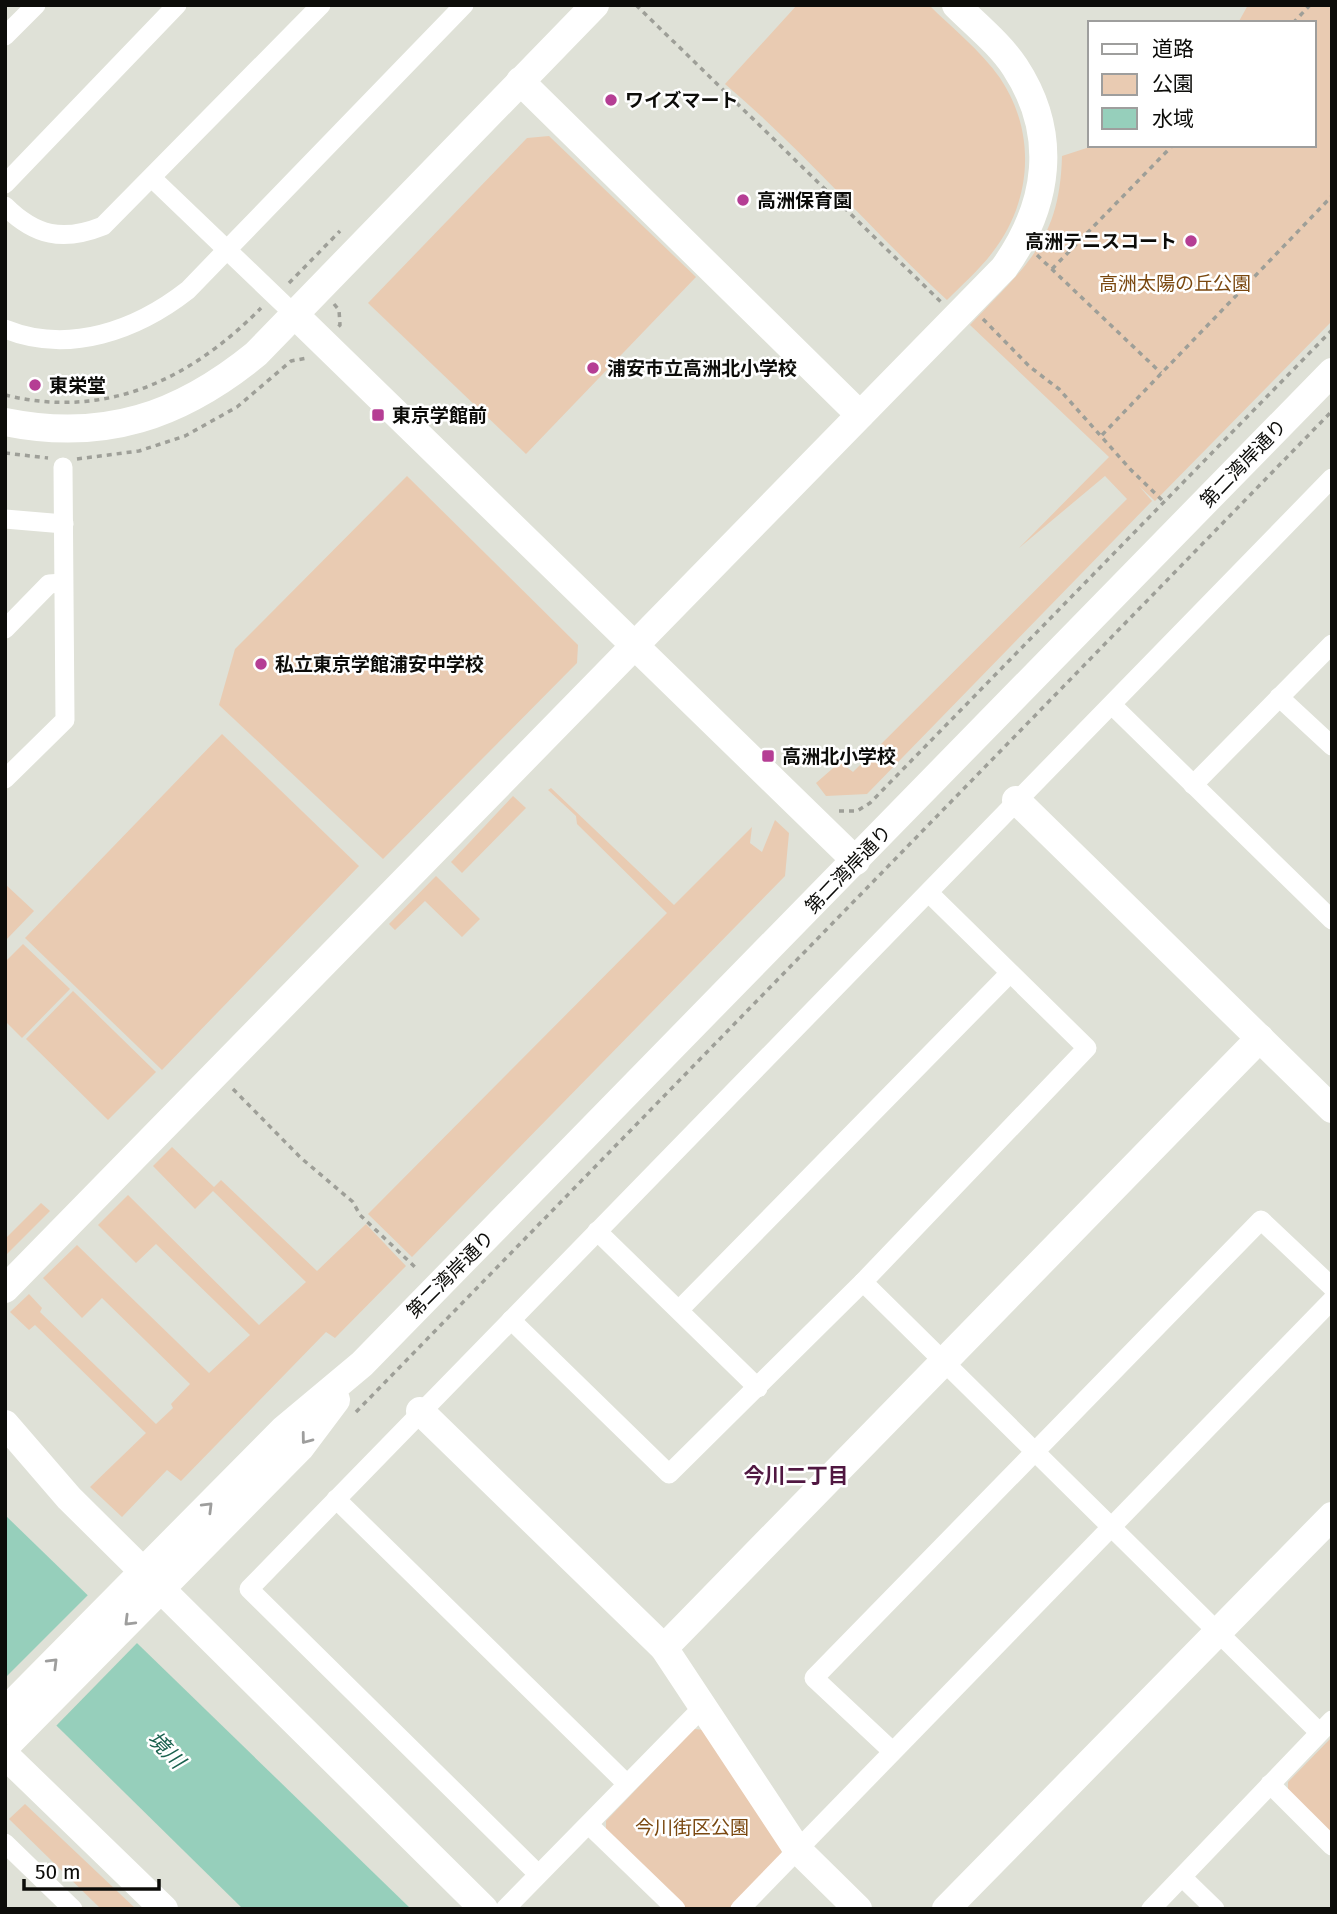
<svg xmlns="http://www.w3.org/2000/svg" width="1337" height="1914" font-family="'Fira Sans','Noto Sans JP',sans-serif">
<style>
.green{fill:#e9cbb2}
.water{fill:#96cfbb}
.pier{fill:#dfe1d7}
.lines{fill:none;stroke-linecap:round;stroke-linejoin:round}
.path{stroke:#9e9f98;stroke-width:3.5;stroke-dasharray:5 5;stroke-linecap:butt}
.street{stroke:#fff;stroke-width:19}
.secondary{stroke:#fff;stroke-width:28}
.oneway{stroke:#9e9e9d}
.poi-dot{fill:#b53e94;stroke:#fff;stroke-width:2.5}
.labels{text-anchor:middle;stroke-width:5;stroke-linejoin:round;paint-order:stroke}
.poi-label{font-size:19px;font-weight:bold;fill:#0c0c09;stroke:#fff;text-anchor:start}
.park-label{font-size:19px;fill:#7a4810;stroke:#fff}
.street-label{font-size:19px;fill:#0c0c09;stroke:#fff}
.neighbourhood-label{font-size:21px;font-weight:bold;fill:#501741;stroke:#fff}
.water-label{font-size:21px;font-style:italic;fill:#1a614e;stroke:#fff}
</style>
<rect width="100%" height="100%" fill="#dfe1d7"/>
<g class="green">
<path d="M797 5H929C952 28 981 51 1000 78 1037 133 1032 202 992 253 979 270 962 285 947 300 871 230 804 151 725 84Z"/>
<path d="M1248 5H1332V321L1155 501 1139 486 1152 501 867 794 826 796 816 783 840 762 853 772 1127 499 1105 476 1019 548 1109 457 970 325C1025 266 1060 242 1062 156L1096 145H1314V23H1238Z"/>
<path d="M549 136 696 277 526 454 368 303 527 138Z"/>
<path d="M407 476 578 645 577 663 383 859 219 705 235 649Z"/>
<path d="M222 734 359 866 162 1070 25 938Z"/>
<path d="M551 788 674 905 752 827 750 843 762 852 775 820 789 833 785 876 412 1257 368 1214 667 913 577 824 576 816 548 790Z"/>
<path d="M513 796 526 808 462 873 451 862Z"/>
<path d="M436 876 480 919 462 937 425 901 395 930 389 924Z"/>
<path d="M5 884 34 911 5 941Z"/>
<path d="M23 944 70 989 22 1038 5 1021V962Z"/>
<path d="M73 991 156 1072 108 1120 26 1039Z"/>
<path d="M172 1147 214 1187 221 1180 317 1271 366 1224 406 1266 335 1338 326 1332 181 1481 167 1470 122 1517 90 1487 146 1433 35 1325 29 1330 10 1312 29 1294 42 1308 40 1312 156 1424 173 1408 171 1404 190 1384 102 1298 82 1318 43 1278 77 1245 209 1373 250 1335 156 1244 136 1263 98 1225 128 1195 259 1325 306 1282 213 1191 195 1209 153 1166Z"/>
<path d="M41 1203 50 1211 5 1256V1239Z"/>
<path d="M694 1729 705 1730 782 1848 781 1858 733 1909H686L606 1831V1821Z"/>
<path d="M1332 1737V1835L1288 1793V1782Z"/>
<path d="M25 1804 136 1909H101L9 1819Z"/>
</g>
<path class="water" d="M5 1515 411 1909H243L5 1675Z"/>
<path class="pier" d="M90 1593 139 1641 54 1728 5 1678Z"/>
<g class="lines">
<g class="path">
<path d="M636 5 941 302"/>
<path d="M1293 23 1310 5"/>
<path d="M1037 255 1161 373"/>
<path d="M1052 269 1173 145"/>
<path d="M289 283 340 231"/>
<path d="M334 304 339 310 340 325 337 328"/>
<path d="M983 319 1030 367 1059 389 1131 470 1163 501"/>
<path d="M5 395C107 420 191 379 261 308"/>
<path d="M1102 435 1332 196"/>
<path d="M5 453 48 458"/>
<path d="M77 459 139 451 185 436 237 407 291 361 307 358"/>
<path d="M839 811H857L870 803 1332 330"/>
<path d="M233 1089 301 1158 353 1202 360 1215 416 1268"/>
<path d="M356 1412 1332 411"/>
</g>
<g class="street">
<path d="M5 36 36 5"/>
<path d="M152 178 295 315"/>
<path d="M5 184 177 5"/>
<path d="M5 206C35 236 63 242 103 226L321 5"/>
<path d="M5 329C69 355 137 330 188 290L464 5"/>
<path d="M5 519 64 524"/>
<path d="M5 629 49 584 63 583"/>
<path d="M1279 697 1332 746"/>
<path d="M1112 705 1332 920"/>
<path d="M5 779 65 720 63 467"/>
<path d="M1193 785 1332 644"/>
<path d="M597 1231 758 1388"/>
<path d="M863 1282 1319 1732"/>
<path d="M680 1309 1010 973"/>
<path d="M511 1320 669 1474 863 1282 1087 1048 929 893"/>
<path d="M336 1499 626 1783"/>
<path d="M892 1751 814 1678 1261 1220 1332 1287"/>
<path d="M1270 1784 1332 1846"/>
<path d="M589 1825 676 1909"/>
<path d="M5 1843 73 1909"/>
<path d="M538 1874 249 1589 1332 478"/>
<path d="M1182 1877 1215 1909"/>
<path d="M505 1909 702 1708"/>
<path d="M740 1909 1332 1300"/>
<path d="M1151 1909 1332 1720"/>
</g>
<g class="secondary">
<path d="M520 81 860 415"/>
<path d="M295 315 856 861"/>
<path d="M5 422C104 442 180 416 256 354L595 5"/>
<path d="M1016 800 1332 1109"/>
<path d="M5 1289 1004 268C1049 205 1059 134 1015 67 1000 44 976 25 956 5"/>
<path d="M420 1411 664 1648 797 1849 858 1909"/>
<path d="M5 1424 69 1498 484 1909"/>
<path d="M664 1648 1260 1038"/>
<path d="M5 1711 283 1430 362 1364 1332 372"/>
<path d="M5 1747 300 1448 336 1400"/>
<path d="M5 1755 164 1909"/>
<path d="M946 1909 1332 1516"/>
</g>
</g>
<defs><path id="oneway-chevron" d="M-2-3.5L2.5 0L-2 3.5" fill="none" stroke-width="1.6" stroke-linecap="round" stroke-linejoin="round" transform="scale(1.75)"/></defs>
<g class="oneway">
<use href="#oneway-chevron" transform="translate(306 1439) rotate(127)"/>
<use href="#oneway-chevron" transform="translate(208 1507) rotate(-45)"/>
<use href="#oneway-chevron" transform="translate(129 1621) rotate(135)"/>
<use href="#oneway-chevron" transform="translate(53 1663) rotate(-45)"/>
</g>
<g class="poi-dot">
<circle cx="611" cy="100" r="7"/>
<circle cx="743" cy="200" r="7"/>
<circle cx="1191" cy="241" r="7"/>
<circle cx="593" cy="368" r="7"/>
<circle cx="35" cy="385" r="7"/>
<rect x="371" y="408" width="14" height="14" rx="3.5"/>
<circle cx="261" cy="664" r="7"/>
<rect x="761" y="749" width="14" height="14" rx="3.5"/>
</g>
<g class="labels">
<g class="poi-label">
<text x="625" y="107">ワイズマート</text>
<text x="757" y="207">高洲保育園</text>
<text x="1177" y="248" text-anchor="end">高洲テニスコート</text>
<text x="607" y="375">浦安市立高洲北小学校</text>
<text x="49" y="392">東栄堂</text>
<text x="392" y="422">東京学館前</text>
<text x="275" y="671">私立東京学館浦安中学校</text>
<text x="782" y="763">高洲北小学校</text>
</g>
<g class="park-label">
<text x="1175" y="290">高洲太陽の丘公園</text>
<text x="692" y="1834">今川街区公園</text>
</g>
<g class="street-label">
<text transform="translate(1243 463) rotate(-46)" y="7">第二湾岸通り</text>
<text transform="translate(848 869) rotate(-46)" y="7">第二湾岸通り</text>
<text transform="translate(450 1274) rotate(-45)" y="7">第二湾岸通り</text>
</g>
<g class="neighbourhood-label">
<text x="796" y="1483">今川二丁目</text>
</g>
<g class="water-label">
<text transform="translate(166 1750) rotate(45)" y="7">境川</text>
</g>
</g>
<rect width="1337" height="1914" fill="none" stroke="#0c0c09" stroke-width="14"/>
<rect x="1088" y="21" width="228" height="126" fill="#ffffff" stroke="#9e9e9d" stroke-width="2"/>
<rect x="1102" y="44" width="35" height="10" fill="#ffffff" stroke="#9e9e9d" stroke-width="2"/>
<text x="1152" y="56" font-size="21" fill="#0c0c09">道路</text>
<rect x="1102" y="74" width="35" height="21" fill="#e9cbb2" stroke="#9e9e9d" stroke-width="2"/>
<text x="1152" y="91" font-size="21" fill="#0c0c09">公園</text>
<rect x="1102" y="108" width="35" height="21" fill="#96cfbb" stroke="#9e9e9d" stroke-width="2"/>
<text x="1152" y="126" font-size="21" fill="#0c0c09">水域</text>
<path d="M24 1879v10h135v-10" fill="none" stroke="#0c0c09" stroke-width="3.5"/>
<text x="35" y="1879" font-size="21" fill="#0c0c09" stroke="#ffffff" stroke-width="5" paint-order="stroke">50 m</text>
</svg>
